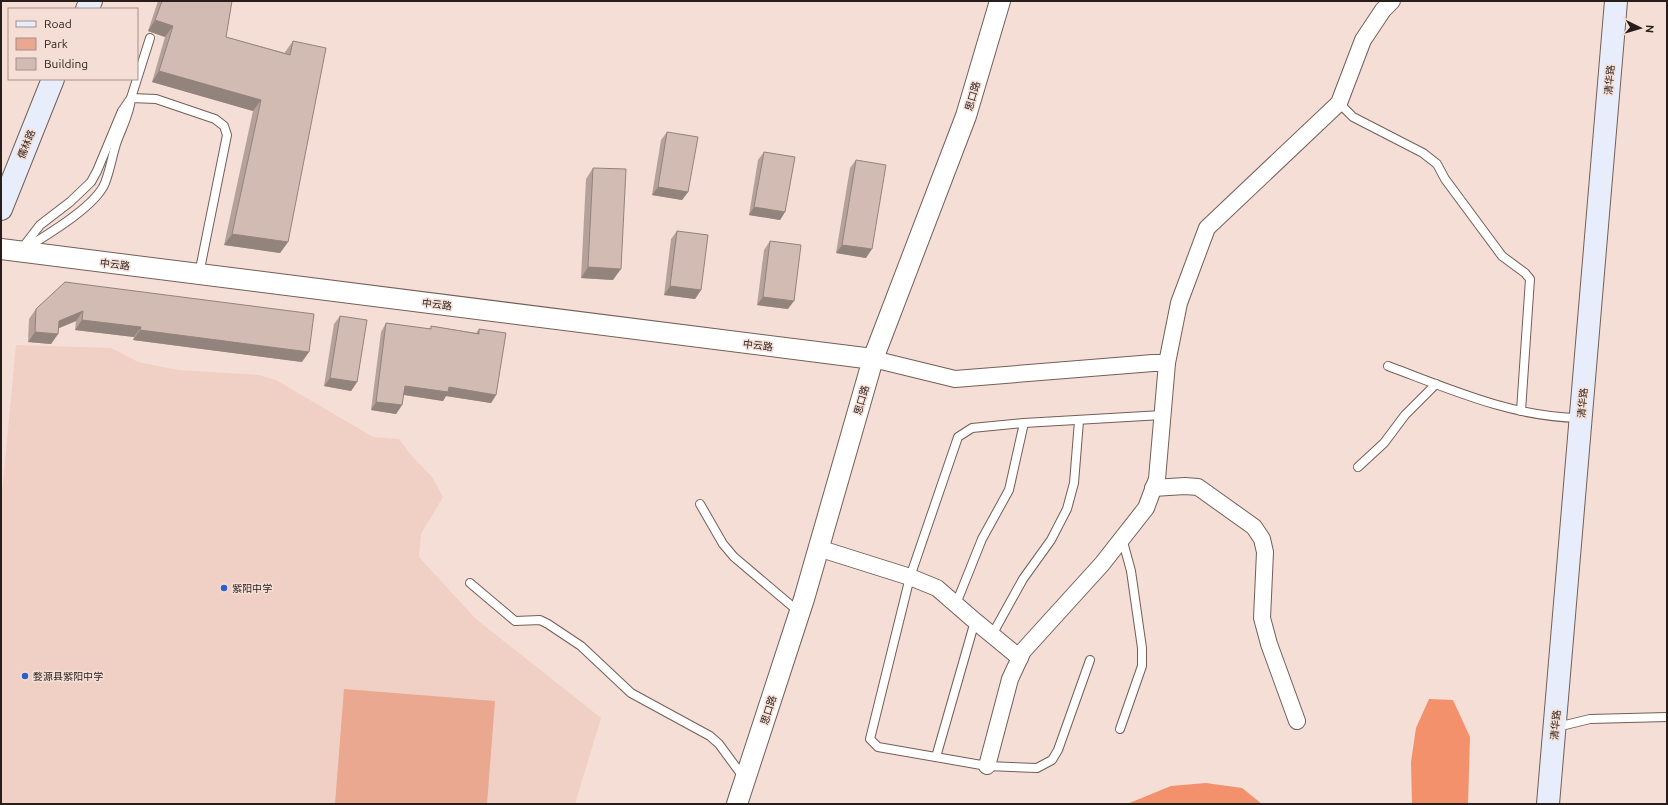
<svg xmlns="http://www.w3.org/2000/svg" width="1668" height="805" font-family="Ubuntu,'Noto Sans SC',sans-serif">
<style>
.built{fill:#f0d0c5}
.green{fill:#e9a88f}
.forest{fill:#f2916b}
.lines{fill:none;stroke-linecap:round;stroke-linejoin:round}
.service-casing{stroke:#735f57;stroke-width:10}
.minor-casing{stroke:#735f57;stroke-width:18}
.tertiary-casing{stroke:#735f57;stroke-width:22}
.secondary-casing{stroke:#735f57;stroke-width:24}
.service{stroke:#fff;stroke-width:8}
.minor{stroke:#fff;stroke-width:16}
.tertiary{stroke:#fff;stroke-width:20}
.secondary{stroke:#e7edfa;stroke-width:22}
.wall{fill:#b5a199}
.shaded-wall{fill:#93837d}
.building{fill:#d2bbb2;stroke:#93837d}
.poi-dot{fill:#2e5ecd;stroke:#f5ded5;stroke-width:1.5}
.labels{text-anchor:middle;stroke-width:3;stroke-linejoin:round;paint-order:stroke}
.street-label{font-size:10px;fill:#271e1b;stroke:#f5ded5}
.poi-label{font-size:10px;fill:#271e1b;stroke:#f5ded5;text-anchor:start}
</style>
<rect width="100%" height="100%" fill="#f5ded5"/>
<path class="built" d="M16 345 111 348 138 362 178 370 259 375 276 380 373 437 399 439 411 455 432 477 443 497 421 534 419 557 476 619 601 718 575 804H1V503Z"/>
<path class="green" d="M344 689 495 701 487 804H335Z"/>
<g class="forest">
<path d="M1429 699 1453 700 1470 737 1468 804H1412L1411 762 1416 728Z"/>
<path d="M1206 783 1242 788 1262 804H1127L1171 786Z"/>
</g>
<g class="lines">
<g class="service-casing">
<g id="service">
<path d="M1339 103 1353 117 1423 153 1437 164 1445 179 1502 256 1525 273 1530 279 1521 411"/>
<path d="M26 248C47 235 96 206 105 183 110 170 112 157 116 144 121 129 130 114 131 98L150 38"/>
<path d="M20 251 40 225 70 202 91 182 97 171 122 111 131 98 156 99 215 119 224 126 227 135 199 274"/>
<path d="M1388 366C1450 389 1512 417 1579 418"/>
<path d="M1358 467 1384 443 1405 415 1436 384"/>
<path d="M700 504 723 544 734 557 799 612"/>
<path d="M470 583 515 621 540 620 548 624 581 646 631 693 710 736 719 744 744 778"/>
<path d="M956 604 982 539 1009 490 1024 423"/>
<path d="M992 635 1023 579 1051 540 1067 509 1074 483 1079 421"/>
<path d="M1090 660 1058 750 1052 760 1037 768 987 766 878 747 870 739 910 577 958 437 972 428 1024 423 1162 415"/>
<path d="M1557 727 1590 719 1667 717"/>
<path d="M1120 729 1142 666V648L1131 571 1122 538"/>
<path d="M936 757 975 621"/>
</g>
</g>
<g class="minor-casing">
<g id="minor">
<path d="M873 359 955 379 1153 363H1167L1179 303 1207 228 1339 103 1363 40 1383 10 1392 1"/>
<path d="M1153 488 1185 486 1198 487 1254 527 1262 539 1265 552 1262 618 1269 644 1297 721"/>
<path d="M818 548 910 577 937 588 975 621 1020 658"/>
<path d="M987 766 1010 679 1023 651 1102 564 1146 508 1157 479 1167 363"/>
</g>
</g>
<g class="tertiary-casing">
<g id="tertiary">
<path d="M1 249 873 359"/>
<path d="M737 804 804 599 873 359 966 116 1000 1"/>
</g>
</g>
<g class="secondary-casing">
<g id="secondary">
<path d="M87 9 91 1"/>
<path d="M1 209 53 79"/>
<path d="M1548 804 1616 1"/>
</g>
</g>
<use href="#service" class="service"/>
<use href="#minor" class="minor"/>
<use href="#tertiary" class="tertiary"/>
<use href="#secondary" class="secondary"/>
</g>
<g class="wall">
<path d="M158 1H232L226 37 285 53V52L293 41 288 242 280 253 224 245 253 111 152 82 165 37 148 31Z"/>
<path d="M667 132 688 192 682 200 652 195 661 140Z"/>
<path d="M764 152 785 212 780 220 749 215 758 160Z"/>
<path d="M856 160 866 258 836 253 850 168Z"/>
<path d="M593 168 613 280 581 278 586 179Z"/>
<path d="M677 231 701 290 695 299 664 295 671 239Z"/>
<path d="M770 241 788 309 757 305 764 250Z"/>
<path d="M65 282 302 362 133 340 134 337 75 330 76 321 59 328 58 334 51 344 28 342 29 319 36 309Z"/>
<path d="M340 316 357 382 351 391 324 386 334 324Z"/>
<path d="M386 323 430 329 431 326 476 333 479 329 496 395 491 403 446 396 443 401 403 395 402 405 396 414 371 410 381 332Z"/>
</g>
<g class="shaded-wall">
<path d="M155 20 173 26 165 37 148 31Z"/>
<path d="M159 71 261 100 253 111 152 82Z"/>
<path d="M658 187 688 192 682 200 652 195Z"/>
<path d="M754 207 785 212 780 220 749 215Z"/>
<path d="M232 234 288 242 280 253 224 245Z"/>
<path d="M842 245 872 249 866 258 836 253Z"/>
<path d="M588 267 621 269 613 280 581 278Z"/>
<path d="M670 286 701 290 695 299 664 295Z"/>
<path d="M763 297 794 301 788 309 757 305Z"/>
<path d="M83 311 76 321 52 331 59 321Z"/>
<path d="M82 320 141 327 134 337 75 330Z"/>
<path d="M140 330 309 352 302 362 133 340Z"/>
<path d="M35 332 58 334 51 344 28 342Z"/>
<path d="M330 378 357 382 351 391 324 386Z"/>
<path d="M405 386 449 387 496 395 491 403 446 396 443 401 399 394Z"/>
<path d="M376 402 402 405 396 414 371 410Z"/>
</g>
<g class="building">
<path d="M162 1H232L226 37 290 55 293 41 326 48 288 242 232 234 261 100 159 71 173 26 155 20Z"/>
<path d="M667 132 698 137 688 192 658 187Z"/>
<path d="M764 152 795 157 785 212 754 207Z"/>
<path d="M856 160 886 165 872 249 842 245Z"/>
<path d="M593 168 626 169 621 269 588 267Z"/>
<path d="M677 231 708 235 701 290 670 286Z"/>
<path d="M770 241 801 245 794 301 763 297Z"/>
<path d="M65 282 314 314 309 352 140 330 141 327 82 320 83 311 59 321 58 334 35 332 36 309Z"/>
<path d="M340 316 367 320 357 382 330 378Z"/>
<path d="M386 323 431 329V326L479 334V329L506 333 496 395 449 387 448 392 405 386 402 405 376 402Z"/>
</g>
<g class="poi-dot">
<circle cx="224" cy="588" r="4"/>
<circle cx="25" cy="676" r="4"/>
</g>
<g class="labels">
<g class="street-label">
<text transform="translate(1609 80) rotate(-85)" y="4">清华路</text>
<text transform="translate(972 96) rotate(-74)" y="4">思口路</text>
<text transform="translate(26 144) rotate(-68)" y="4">儒林路</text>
<text transform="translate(115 264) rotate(7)" y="4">中云路</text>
<text transform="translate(437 304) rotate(7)" y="4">中云路</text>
<text transform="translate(758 345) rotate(7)" y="4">中云路</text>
<text transform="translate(861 400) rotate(-74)" y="4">思口路</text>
<text transform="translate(1582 403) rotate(-85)" y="4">清华路</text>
<text transform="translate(768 710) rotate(-72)" y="4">思口路</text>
<text transform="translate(1555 725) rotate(-85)" y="4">清华路</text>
</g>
<g class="poi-label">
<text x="232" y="592">紫阳中学</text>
<text x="33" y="680">婺源县紫阳中学</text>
</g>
</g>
<rect width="1668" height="805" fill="none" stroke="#271e1b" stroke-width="4"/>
<rect x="8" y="8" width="130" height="72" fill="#f5ded5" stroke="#a3918b"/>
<rect x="16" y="21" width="20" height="6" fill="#e7edfa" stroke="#a3918b"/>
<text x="44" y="28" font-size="12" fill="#271e1b">Road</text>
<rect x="16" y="38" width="20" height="12" fill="#e9a88f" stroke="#a3918b"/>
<text x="44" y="48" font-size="12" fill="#271e1b">Park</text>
<rect x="16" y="58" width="20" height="12" fill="#d2bbb2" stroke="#a3918b"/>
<text x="44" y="68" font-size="12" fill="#271e1b">Building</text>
<g transform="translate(1640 28) rotate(95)" stroke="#f5ded5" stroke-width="3" paint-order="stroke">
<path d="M0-3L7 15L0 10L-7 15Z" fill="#271e1b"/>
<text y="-6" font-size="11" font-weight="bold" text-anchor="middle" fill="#271e1b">N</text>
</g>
</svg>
